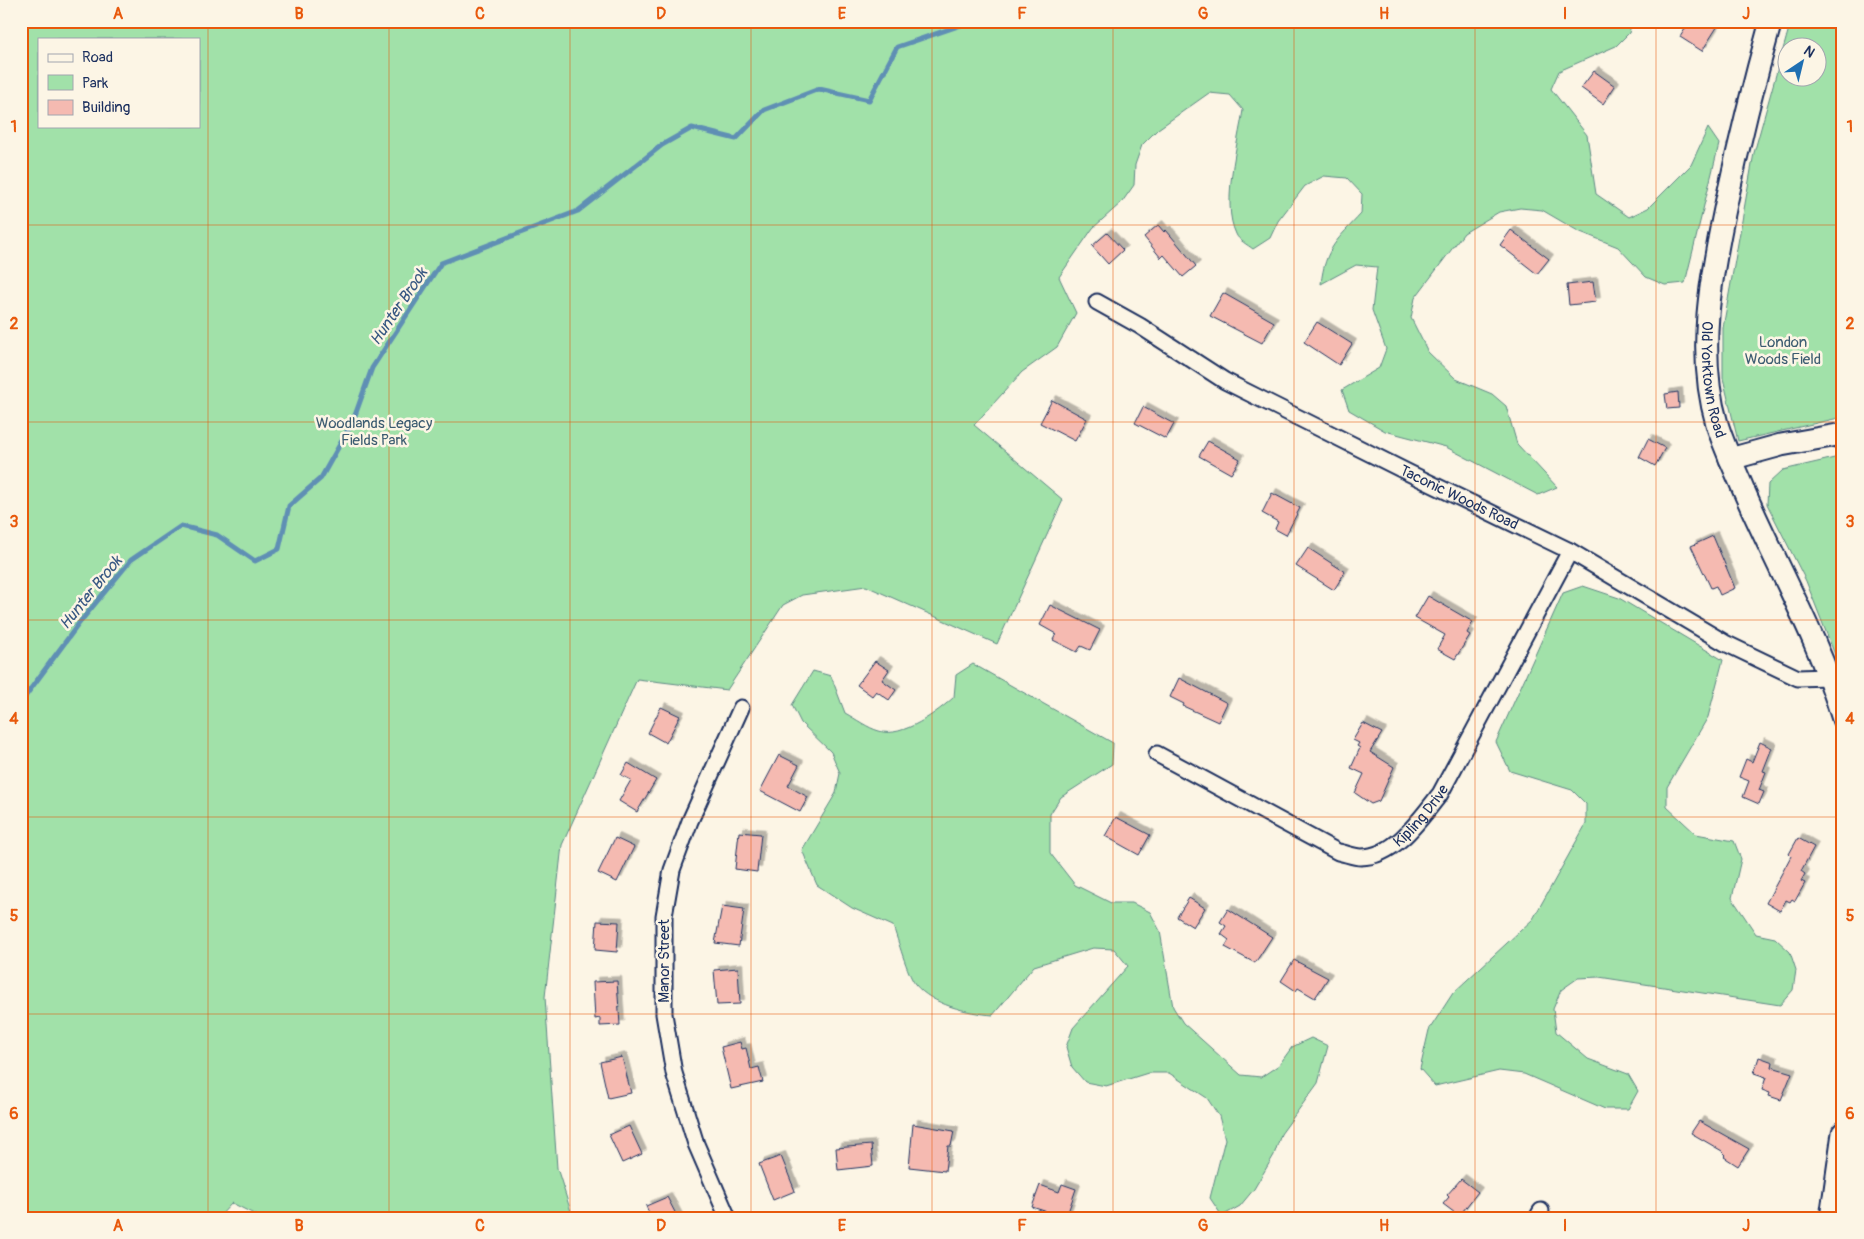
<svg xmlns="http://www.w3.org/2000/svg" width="1864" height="1239" font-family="Pangolin,sans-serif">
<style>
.green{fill:#a1e1a9;stroke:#5e8884;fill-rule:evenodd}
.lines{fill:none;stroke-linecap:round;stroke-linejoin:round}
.stream{stroke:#5f8fb4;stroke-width:5}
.building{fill:#f5bab1;stroke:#1b2f5e;filter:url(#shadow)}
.street-casing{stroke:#1b2f5e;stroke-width:19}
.secondary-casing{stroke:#1b2f5e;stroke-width:25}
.street{stroke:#fcf5e5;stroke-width:15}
.secondary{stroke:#fcf5e5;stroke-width:21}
.grid{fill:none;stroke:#e8590c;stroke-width:1;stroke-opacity:0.55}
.labels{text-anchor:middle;stroke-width:5;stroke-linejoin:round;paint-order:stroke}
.park-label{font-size:15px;fill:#3c5c71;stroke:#fcf5e5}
.street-label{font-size:15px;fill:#1b2f5e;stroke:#fcf5e5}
.water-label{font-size:16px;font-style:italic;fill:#375782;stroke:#fcf5e5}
.neatline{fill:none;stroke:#e8590c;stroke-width:2}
.grid-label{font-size:16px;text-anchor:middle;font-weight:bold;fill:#e8590c}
</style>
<defs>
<filter id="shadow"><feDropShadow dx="4.5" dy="-4.5" stdDeviation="0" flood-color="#0004"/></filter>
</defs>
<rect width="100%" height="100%" fill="#fcf5e5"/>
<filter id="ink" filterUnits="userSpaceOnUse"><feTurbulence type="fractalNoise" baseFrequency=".02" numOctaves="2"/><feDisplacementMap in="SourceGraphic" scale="10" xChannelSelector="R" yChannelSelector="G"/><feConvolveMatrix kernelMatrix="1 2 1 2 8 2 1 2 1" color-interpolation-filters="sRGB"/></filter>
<g filter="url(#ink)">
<g class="green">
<path d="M21 21H1632L1629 33 1616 46 1559 71 1551 89 1587 135 1596 194 1629 217 1648 208 1691 165 1708 128 1719 144 1685 283 1665 285 1646 277 1618 247 1578 231 1542 210 1520 208 1499 212 1464 233 1415 298 1411 318 1428 352 1456 379 1492 394 1506 406 1517 444 1557 487 1538 495 1446 447 1385 431 1349 410 1342 390 1379 368 1386 349 1372 310 1377 267 1356 265 1321 284C1325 248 1338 239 1361 214L1362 194 1347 178 1324 176 1305 186 1278 221 1270 238 1253 249C1248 245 1238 240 1236 234 1221 203 1238 144 1243 110L1230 95 1209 93 1158 129 1142 145 1135 165 1134 185 1122 202 1093 228 1059 277 1076 313 1057 347 1022 372 974 425 1063 500 997 644 866 586 802 595 783 605 727 690 637 679 562 845 545 997 557 1168 573 1218H262L232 1203 218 1218H21ZM39 39H199V126H39Z"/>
<path d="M1791 21H1843V417L1738 441 1723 378V328L1754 153ZM1786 48H1816V78H1786Z"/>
<path d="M1843 456V675L1806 581 1767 504 1768 484 1783 470Z"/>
<path d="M1583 586 1619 598 1723 660 1708 717 1667 787V807L1696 834 1734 841 1741 859 1732 898 1756 934 1775 938 1790 952 1796 970 1793 990 1780 1005 1599 977 1578 978 1561 990 1553 1009 1556 1032 1588 1059 1628 1074 1638 1091 1628 1109H1605L1524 1074 1499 1071 1435 1086 1420 1069 1429 1030 1453 993 1533 919 1586 824V804L1572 790 1510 771 1496 742 1563 593Z"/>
<path d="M973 664 1113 743 1112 764 1061 797 1050 814V853L1075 885 1111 903H1132L1150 912 1160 931 1173 1007 1183 1023 1241 1075 1261 1077 1279 1065 1292 1047 1311 1038 1328 1046 1318 1083 1281 1134 1274 1155 1254 1189 1240 1206 1222 1216 1210 1198 1225 1139 1219 1116 1207 1098 1169 1073H1148L1106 1086 1085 1082 1072 1067 1066 1047 1073 1028 1128 966 1114 949 1093 948 1034 966 993 1015C968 1013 932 1005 915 984 907 973 898 940 893 926L852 908 817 885 802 850 836 793 840 773 831 752 801 723 792 705 813 671 831 676 845 713C856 719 868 728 879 731 902 739 939 711 954 697L956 675Z"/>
</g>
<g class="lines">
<path class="stream" d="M21 702 80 622 131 560 181 526 217 535 255 561 279 549 289 506 321 478 353 421 372 368 441 263 578 211 662 145 692 128 736 139 764 110 819 89 869 100 897 47 973 21"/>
</g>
<g class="building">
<path d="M1690 21H1721L1702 51 1680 37Z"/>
<path d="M1594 71 1615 86 1603 104 1581 88Z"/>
<path d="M1158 225 1164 232 1166 230 1196 266 1183 277 1164 255 1161 258 1144 237Z"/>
<path d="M1511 230 1549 259 1537 274 1500 245Z"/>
<path d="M1107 233 1123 250 1108 264 1092 246Z"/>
<path d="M1593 282 1596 302 1569 305 1567 285Z"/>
<path d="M1223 293 1274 322 1262 343 1210 316Z"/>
<path d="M1317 322 1352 344 1339 365 1304 342Z"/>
<path d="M1678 392 1679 408 1667 409 1665 394Z"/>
<path d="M1052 400 1087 419 1075 441 1040 423Z"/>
<path d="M1143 407 1174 424 1166 439 1135 423Z"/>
<path d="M1648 439 1665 448 1655 466 1639 457Z"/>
<path d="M1208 441 1240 459 1231 474 1199 456Z"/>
<path d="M1272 493 1300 508 1286 535 1275 529 1278 522 1262 513Z"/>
<path d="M1713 536 1735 588 1720 595 1716 586 1711 588 1691 546Z"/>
<path d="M1308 548 1345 572 1334 590 1296 566Z"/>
<path d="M1428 596 1473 622 1467 633 1470 635 1455 659 1437 649 1445 635 1415 618Z"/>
<path d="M1050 605 1100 630 1090 650 1081 646 1077 652 1053 640 1056 634 1040 625Z"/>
<path d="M875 661 889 670 882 680 896 690 889 700 876 691 872 696 857 685Z"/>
<path d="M1179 678 1227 703 1218 722 1183 706 1184 704 1170 697Z"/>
<path d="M661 707 680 716 666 743 648 733Z"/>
<path d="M1363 723 1382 733 1370 752 1394 767 1379 801 1371 804 1355 793 1364 774 1351 768 1360 748 1357 746 1359 743 1353 740Z"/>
<path d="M1760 742 1772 748 1763 771 1766 772 1759 790 1764 792 1759 804 1743 797 1749 781 1739 777 1746 759 1752 762Z"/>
<path d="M779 755 799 765 788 786 808 797 800 812 760 791Z"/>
<path d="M628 763 656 780 637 812 619 801 631 780 621 775Z"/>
<path d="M1116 817 1150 835 1139 855 1105 836Z"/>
<path d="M739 832 761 834 757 872 735 869Z"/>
<path d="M615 838 634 847 617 882 598 873Z"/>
<path d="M1798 838 1814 847 1801 871 1805 874 1801 881 1805 883 1795 901 1792 899 1790 902 1786 900 1780 911 1766 903 1791 856 1789 854Z"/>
<path d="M1189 898 1205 908 1193 927 1177 917Z"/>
<path d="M722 906 744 909 739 946 715 943Z"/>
<path d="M1228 909 1272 937 1255 963 1225 947 1229 940 1221 934 1226 926 1220 922Z"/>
<path d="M597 921 619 922 617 952 595 950Z"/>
<path d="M1294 960 1328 978 1315 998 1298 988 1296 991 1281 981Z"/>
<path d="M738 968 740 1004 717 1005 714 970Z"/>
<path d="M617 981 620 1025 600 1026V1018L595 1019 593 982Z"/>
<path d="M740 1042 742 1049 746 1048 751 1069 759 1067 763 1082 731 1089 721 1047Z"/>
<path d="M622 1057 631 1093 608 1098 600 1062Z"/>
<path d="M1759 1057 1773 1062 1772 1067 1792 1073 1781 1100 1769 1096 1770 1093 1762 1090 1766 1077 1754 1073Z"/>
<path d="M1699 1121 1749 1149 1738 1166 1724 1157 1726 1155 1722 1151 1691 1133Z"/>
<path d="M913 1124 954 1131 951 1146H948L945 1171 909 1167Z"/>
<path d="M629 1126 642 1154 622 1163 609 1135Z"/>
<path d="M871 1145 873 1166 838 1170 836 1148Z"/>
<path d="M781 1156 795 1191 773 1200 759 1164Z"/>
<path d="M1461 1179 1478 1192 1459 1216 1443 1204 1449 1197 1447 1195Z"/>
<path d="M1062 1184 1076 1189 1066 1218 1032 1207 1040 1185 1059 1192Z"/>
<path d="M667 1197 678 1218H651L646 1206Z"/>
</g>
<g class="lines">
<g class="street-casing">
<g id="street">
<path id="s1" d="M1097 302 1140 326 1225 381 1409 473 1570 551 1725 643 1798 678 1827 677"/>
<path id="s2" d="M1157 754 1338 852C1345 853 1353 857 1361 857 1395 857 1421 818 1440 794L1570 551"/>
<path d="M728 1218 696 1144 674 1073 664 1014V916L672 870 690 821 741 708"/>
<path d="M1537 1218 1541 1211"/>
</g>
</g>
<g class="secondary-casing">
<g id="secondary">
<path id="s3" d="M1771 21C1754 82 1739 143 1726 204 1711 276 1696 353 1717 424 1724 447 1735 469 1744 491 1777 567 1819 639 1843 719"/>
<path d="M1730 459 1781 445 1843 434"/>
<path d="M1831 1218 1843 1133"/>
</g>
</g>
<use href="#street" class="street"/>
<use href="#secondary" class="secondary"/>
</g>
</g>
<path class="grid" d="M208 21V1218M389 21V1218M570 21V1218M751 21V1218M932 21V1218M1113 21V1218M1294 21V1218M1475 21V1218M1656 21V1218M21 225H1843M21 422H1843M21 620H1843M21 817H1843M21 1014H1843"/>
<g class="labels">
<g class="park-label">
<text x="1783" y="347">London<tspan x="1783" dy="17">Woods Field</tspan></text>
<text x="374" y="428">Woodlands Legacy<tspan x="374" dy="17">Fields Park</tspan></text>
</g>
<g class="street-label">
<text dy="5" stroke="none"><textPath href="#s3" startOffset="366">Old Yorktown Road</textPath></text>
<text dy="5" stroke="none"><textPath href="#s1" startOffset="412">Taconic Woods Road</textPath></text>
<text dy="5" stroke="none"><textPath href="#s2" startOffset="305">Kipling Drive</textPath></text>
<text transform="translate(664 961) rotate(-90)" y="5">Manor Street</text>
</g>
<g class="water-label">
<text transform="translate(398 306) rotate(-56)" y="6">Hunter Brook</text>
<text transform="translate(90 592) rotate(-51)" y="6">Hunter Brook</text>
</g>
</g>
<rect width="1864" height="1239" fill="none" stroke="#fcf5e5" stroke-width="55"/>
<rect x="38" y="38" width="162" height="90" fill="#fcf5e5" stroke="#a2a6af"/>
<rect x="48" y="54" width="25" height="8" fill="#fcf5e5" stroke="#a2a6af"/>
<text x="82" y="62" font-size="15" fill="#1b2f5e">Road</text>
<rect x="48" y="75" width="25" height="15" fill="#a1e1a9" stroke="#a2a6af"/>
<text x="82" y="88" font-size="15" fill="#1b2f5e">Park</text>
<rect x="48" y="100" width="25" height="15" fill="#f5bab1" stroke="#a2a6af"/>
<text x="82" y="112" font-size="15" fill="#1b2f5e">Building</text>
<g transform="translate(1802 62) rotate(35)"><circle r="24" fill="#fcf5e5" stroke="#a2a6af"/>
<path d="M0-4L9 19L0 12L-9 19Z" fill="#1f6fb2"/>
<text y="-8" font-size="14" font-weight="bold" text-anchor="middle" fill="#1b2f5e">N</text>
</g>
<rect x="28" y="28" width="1808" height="1184" class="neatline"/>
<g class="grid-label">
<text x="118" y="19">A</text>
<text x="299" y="19">B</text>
<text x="480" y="19">C</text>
<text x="661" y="19">D</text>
<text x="842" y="19">E</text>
<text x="1022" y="19">F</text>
<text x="1203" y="19">G</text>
<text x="1384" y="19">H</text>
<text x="1565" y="19">I</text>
<text x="1746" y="19">J</text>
<text x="14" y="132">1</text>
<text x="1850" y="132">1</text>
<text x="14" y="329">2</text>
<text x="1850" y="329">2</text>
<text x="14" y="527">3</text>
<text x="1850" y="527">3</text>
<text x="14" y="724">4</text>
<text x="1850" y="724">4</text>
<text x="14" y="921">5</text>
<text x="1850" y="921">5</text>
<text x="14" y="1119">6</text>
<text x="1850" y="1119">6</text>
<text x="118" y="1231">A</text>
<text x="299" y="1231">B</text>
<text x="480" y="1231">C</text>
<text x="661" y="1231">D</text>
<text x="842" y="1231">E</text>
<text x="1022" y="1231">F</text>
<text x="1203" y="1231">G</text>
<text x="1384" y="1231">H</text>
<text x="1565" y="1231">I</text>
<text x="1746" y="1231">J</text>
</g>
</svg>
